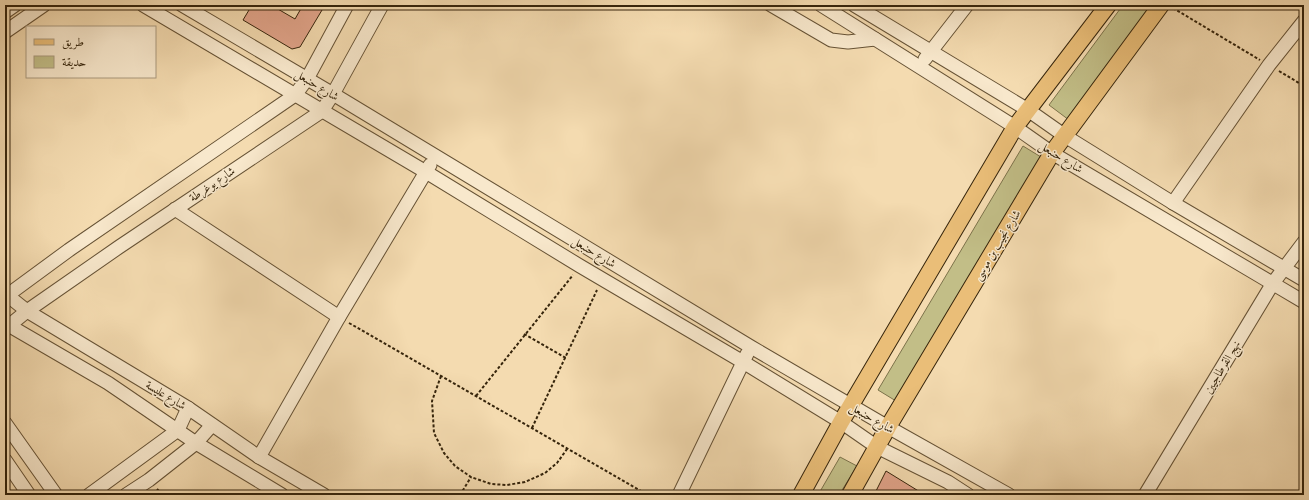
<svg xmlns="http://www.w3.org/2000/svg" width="1309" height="500" font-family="Alegreya,Amiri,serif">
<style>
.green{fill:#c2be87;stroke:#7c724a}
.building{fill:#e1a48a;stroke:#36250c}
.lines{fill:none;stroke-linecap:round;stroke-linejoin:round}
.minor-casing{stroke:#665235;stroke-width:15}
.major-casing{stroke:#36250c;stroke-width:18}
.path{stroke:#36250c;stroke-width:2;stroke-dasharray:3 2;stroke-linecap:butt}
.minor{stroke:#f8e8cc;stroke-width:13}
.major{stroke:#eabe78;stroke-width:16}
.labels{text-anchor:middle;stroke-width:3;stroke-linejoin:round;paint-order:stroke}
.street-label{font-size:12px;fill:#36250c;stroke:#f8e8cc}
</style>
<rect width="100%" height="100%" fill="#f4dbb0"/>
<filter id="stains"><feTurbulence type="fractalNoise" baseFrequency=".005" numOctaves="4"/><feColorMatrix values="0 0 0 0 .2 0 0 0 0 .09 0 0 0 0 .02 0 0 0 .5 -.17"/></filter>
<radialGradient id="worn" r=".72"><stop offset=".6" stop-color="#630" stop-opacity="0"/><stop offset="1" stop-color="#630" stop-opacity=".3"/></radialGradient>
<g class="green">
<path d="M1123 5H1155L1069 120 1049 105Z"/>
<path d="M1023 146 1041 157 896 401 878 390Z"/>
<path d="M840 457 857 466 839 495H818Z"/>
</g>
<g class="building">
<path d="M252 5H271L295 19 303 5H325L300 47 292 49 243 20Z"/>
<path d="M886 471 925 495H874Z"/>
</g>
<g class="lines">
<g class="minor-casing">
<g id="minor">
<path d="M143 5 426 172 580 266 743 362 841 422 877 447 948 482 968 495"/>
<path d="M182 5 333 94 751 347 888 427 1009 495"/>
<path d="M771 5 831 40 848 42 875 39"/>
<path d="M821 5 1015 127 1052 153 1304 302"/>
<path d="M854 5 1028 110 1065 136 1173 203 1304 280"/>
<path d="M5 12 15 5"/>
<path d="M5 32 44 5"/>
<path d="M925 59 967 5"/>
<path d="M1173 203 1269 65 1304 21"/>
<path d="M175 209 339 317"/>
<path d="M7 295 27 311 188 408 259 457 324 495"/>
<path d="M5 297 69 250 295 95 307 79 347 5"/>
<path d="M5 322 10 326 108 383 196 443 282 495"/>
<path d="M5 329 27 311 119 247 322 111 333 94 382 5"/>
<path d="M5 423 56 495"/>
<path d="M259 457 339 317 430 165"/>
<path d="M5 460 29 495"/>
<path d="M89 495 178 430 188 408"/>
<path d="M126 495 149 480 196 443 212 425"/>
<path d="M679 495 747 354"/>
<path d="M1145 495 1273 283 1304 242"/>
</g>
</g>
<g class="major-casing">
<g id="major">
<path d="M801 495 841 422 1015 127 1108 5"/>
<path d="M850 495 888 427 1052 153 1161 5"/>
</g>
</g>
<g class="path">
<path d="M1173 8 1260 60"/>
<path d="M1279 71 1304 86"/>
<path d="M349 323 648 495"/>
<path d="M524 334 566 358"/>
<path d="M441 376 432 401 434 433 444 453 455 466 471 477 491 484 507 485 525 482 545 473 557 463 567 449"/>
<path d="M476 396 573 275"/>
<path d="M532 428 597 290"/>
<path d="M157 489 163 495"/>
<path d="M460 495 471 477"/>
</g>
<use href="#minor" class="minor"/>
<use href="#major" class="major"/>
</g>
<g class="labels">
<g class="street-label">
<text transform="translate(317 85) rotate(31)" y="4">شارع حنبعل</text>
<text transform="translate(1061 157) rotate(32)" y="4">شارع حنبعل</text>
<text transform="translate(212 184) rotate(-34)" y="4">شارع يوغرطة</text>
<text transform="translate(997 245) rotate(-59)" y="4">شارع نجيب بن موسى</text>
<text transform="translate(594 252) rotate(31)" y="4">شارع حنبعل</text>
<text transform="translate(1222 367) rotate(-59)" y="4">نهج القرطاجيين</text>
<text transform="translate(166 395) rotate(31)" y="4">شارع عليسة</text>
<text transform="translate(872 418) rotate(30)" y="4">شارع حنبعل</text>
</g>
</g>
<rect width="1309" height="500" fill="none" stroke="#f4dbb0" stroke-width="20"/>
<rect x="6" y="6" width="1297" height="488" fill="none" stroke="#36250c" stroke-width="2"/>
<rect x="10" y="10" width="1289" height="480" fill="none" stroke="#36250c"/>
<rect x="26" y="26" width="130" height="52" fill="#f8e8cc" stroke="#aa9a7f"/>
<rect x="34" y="39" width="20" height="6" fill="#eabe78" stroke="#aa9a7f"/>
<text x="62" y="46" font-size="12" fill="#36250c">طريق</text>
<rect x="34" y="56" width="20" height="12" fill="#c2be87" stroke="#aa9a7f"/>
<text x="62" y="66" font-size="12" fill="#36250c">حديقة</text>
<rect width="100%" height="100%" filter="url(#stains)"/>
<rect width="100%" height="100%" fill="url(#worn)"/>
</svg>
